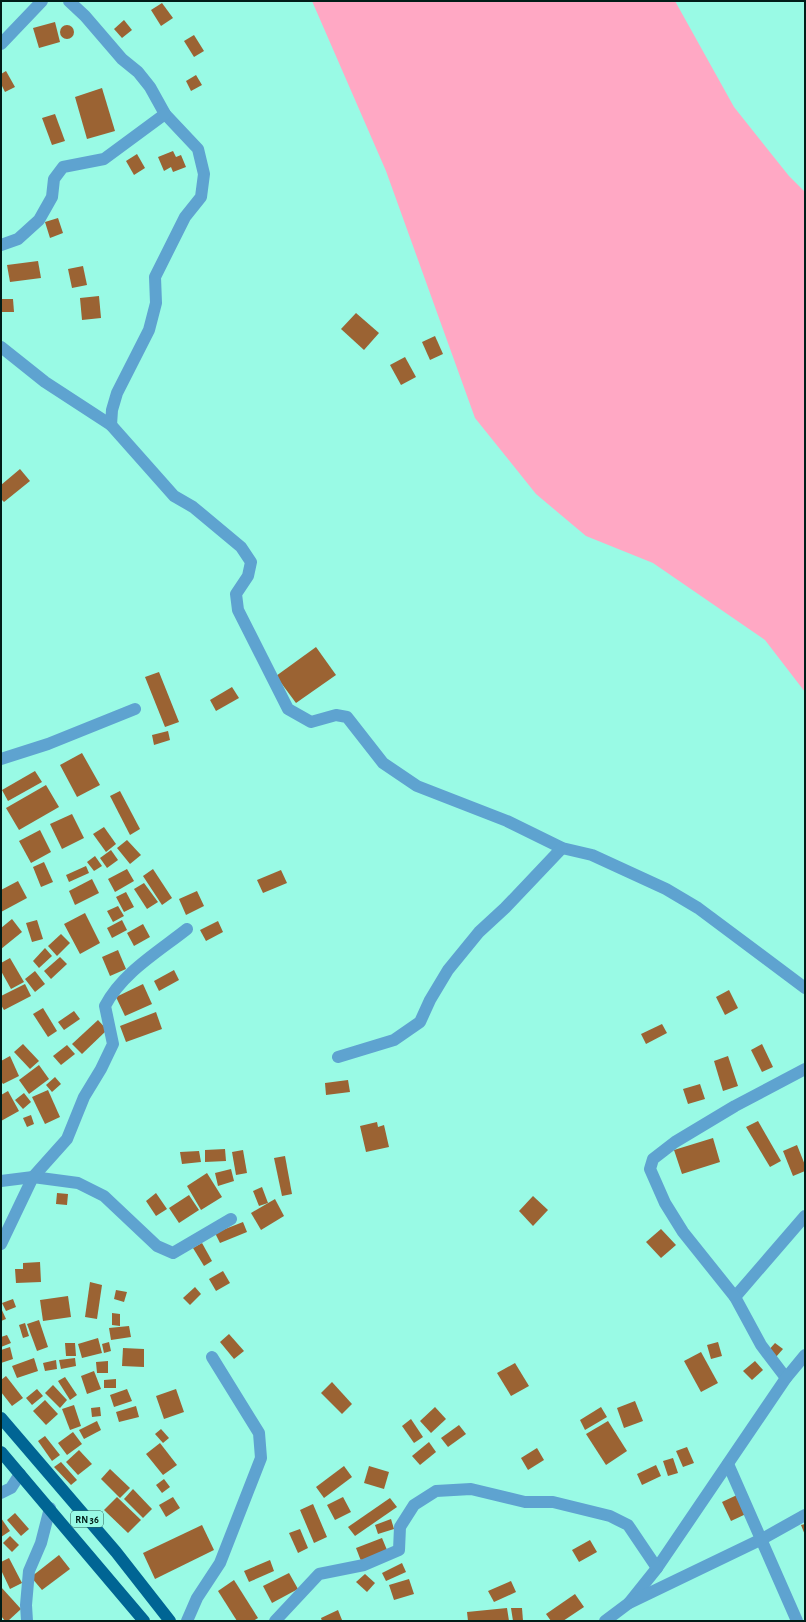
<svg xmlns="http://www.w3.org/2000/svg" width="806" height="1622" font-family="'Alegreya Sans',sans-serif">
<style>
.green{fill:#ffa8c4}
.building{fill:#9b6333}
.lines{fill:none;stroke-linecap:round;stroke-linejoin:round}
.street{stroke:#5ea3d0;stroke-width:12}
.primary{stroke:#006594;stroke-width:12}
.labels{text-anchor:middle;stroke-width:3;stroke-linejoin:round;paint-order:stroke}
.shield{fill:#99fae5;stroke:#2e5f56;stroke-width:1}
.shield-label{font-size:10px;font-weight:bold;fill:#001d18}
</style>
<rect width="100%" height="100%" fill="#99fae5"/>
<path class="green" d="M312 1H675L734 107 789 176 805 192V692L765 640 653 563 586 536 536 494 475 418 386 171Z"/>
<g class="building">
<path d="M162 3 173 18 161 26 151 10Z"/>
<path d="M124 20 132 30 122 38 114 29Z"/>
<path d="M55 22 60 42 39 48 33 28Z"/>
<circle cx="67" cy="32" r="7"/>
<path d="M194 35 204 51 194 57 184 41Z"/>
<path d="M6 71 15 87 5 92 1 84V74Z"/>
<path d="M196 75 202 85 191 91 186 81Z"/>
<path d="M102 88 115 131 87 139 75 97Z"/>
<path d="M55 114 65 141 52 145 42 118Z"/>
<path d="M173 151 176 157 181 155 186 167 173 172 171 167 164 171 158 157Z"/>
<path d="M137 154 145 168 134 175 126 161Z"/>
<path d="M58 218 63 233 50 238 45 222Z"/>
<path d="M38 261 41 278 10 282 7 265Z"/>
<path d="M83 266 87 285 72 288 68 269Z"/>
<path d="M99 296 101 318 82 320 80 298Z"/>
<path d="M1 299H13L14 312H1Z"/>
<path d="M356 313 379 333 364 350 341 329Z"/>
<path d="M435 336 443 354 430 360 422 342Z"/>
<path d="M405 357 416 377 401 385 390 365Z"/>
<path d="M20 469 30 481 4 502 1 499V485Z"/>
<path d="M316 647 336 675 296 703 276 676Z"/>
<path d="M159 672 179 722 165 727 145 677Z"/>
<path d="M232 687 239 698 216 711 210 700Z"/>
<path d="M168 731 170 740 154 745 152 735Z"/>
<path d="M82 753 100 785 77 797 60 765Z"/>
<path d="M35 771 42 782 8 801 2 790Z"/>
<path d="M46 785 59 807 19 830 6 808Z"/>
<path d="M120 791 140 829 130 835 110 796Z"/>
<path d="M72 814 84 838 62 849 50 824Z"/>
<path d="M104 827 116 844 106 852 93 834Z"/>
<path d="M40 830 51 852 31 863 19 841Z"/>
<path d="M127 840 141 855 130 864 117 848Z"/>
<path d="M111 850 118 860 107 868 100 858Z"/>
<path d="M95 856 102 866 94 871 87 862Z"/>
<path d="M44 862 53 882 41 887 33 867Z"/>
<path d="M86 866 89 873 69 882 66 875Z"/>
<path d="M127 869 134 881 115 892 108 879Z"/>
<path d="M153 869 172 898 162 905 143 876Z"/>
<path d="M281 870 287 883 263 893 257 880Z"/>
<path d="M92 879 99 893 75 905 69 891Z"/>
<path d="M18 881 27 898 1 912V890Z"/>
<path d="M144 883 158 902 147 909 134 889Z"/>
<path d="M197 891 204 906 186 915 179 899Z"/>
<path d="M126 892 134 907 124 912 116 897Z"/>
<path d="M118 906 124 916 113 922 107 911Z"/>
<path d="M85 913 100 943 80 954 64 924Z"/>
<path d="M12 919 22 932 1 949V928Z"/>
<path d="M37 920 43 939 32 942 26 923Z"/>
<path d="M122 920 127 930 112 938 107 928Z"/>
<path d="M218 921 223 932 206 941 200 930Z"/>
<path d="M143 924 150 937 134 946 127 933Z"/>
<path d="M61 934 70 943 57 956 48 946Z"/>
<path d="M45 948 52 956 39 968 33 961Z"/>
<path d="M118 950 126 969 110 976 102 957Z"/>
<path d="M60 957 67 964 51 979 44 971Z"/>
<path d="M10 958 24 982 11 989 1 971V963Z"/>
<path d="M174 970 179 980 159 991 154 981Z"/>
<path d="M35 971 45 984 35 992 25 979Z"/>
<path d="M25 984 31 996 4 1010 1 1005V996Z"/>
<path d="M143 984 152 1004 125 1016 116 997Z"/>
<path d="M729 990 738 1008 725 1015 716 997Z"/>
<path d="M43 1008 57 1031 48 1037 33 1014Z"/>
<path d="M74 1011 80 1019 64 1030 58 1022Z"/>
<path d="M156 1012 162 1029 126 1042 120 1026Z"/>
<path d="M98 1020 107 1030 82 1054 72 1044Z"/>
<path d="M662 1024 667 1033 646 1044 641 1034Z"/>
<path d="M23 1044 39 1061 30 1069 14 1052Z"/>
<path d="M762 1044 773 1067 762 1072 751 1050Z"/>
<path d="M67 1045 75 1054 61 1065 53 1056Z"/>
<path d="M10 1056 19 1076 3 1084 1 1081V1061Z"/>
<path d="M728 1056 738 1086 723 1091 714 1061Z"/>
<path d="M39 1065 49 1079 29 1094 19 1080Z"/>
<path d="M55 1077 61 1084 52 1092 46 1085Z"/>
<path d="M348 1080 350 1092 326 1095 325 1083Z"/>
<path d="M700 1084 705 1099 688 1104 683 1089Z"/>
<path d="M48 1090 60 1117 45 1124 32 1097Z"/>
<path d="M8 1091 19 1111 1 1121V1095Z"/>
<path d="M24 1093 31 1102 23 1109 15 1100Z"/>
<path d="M31 1115 34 1124 27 1127 23 1118Z"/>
<path d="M758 1121 781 1161 770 1167 746 1127Z"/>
<path d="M377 1122 378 1127 384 1125 389 1147 366 1152 360 1126Z"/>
<path d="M713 1138 720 1162 682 1174 674 1150Z"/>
<path d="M797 1145 805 1165V1171L793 1176 783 1151Z"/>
<path d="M225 1149 226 1161 205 1162V1150Z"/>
<path d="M243 1150 247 1173 236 1175 232 1152Z"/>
<path d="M199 1151 201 1162 182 1164 180 1152Z"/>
<path d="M285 1156 292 1194 282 1196 274 1158Z"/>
<path d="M231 1169 234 1181 218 1186 215 1173Z"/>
<path d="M207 1173 222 1197 201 1210 187 1186Z"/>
<path d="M262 1187 268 1203 259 1206 253 1191Z"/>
<path d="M57 1193 68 1194 67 1205 56 1204Z"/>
<path d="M156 1193 167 1209 156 1216 146 1201Z"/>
<path d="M189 1195 199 1210 179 1223 169 1208Z"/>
<path d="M533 1196 548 1210 533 1226 519 1211Z"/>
<path d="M275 1199 284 1216 261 1230 251 1213Z"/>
<path d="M243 1222 247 1232 220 1243 215 1233Z"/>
<path d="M661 1229 676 1245 661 1258 646 1242Z"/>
<path d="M202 1243 212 1261 204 1266 193 1248Z"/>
<path d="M40 1262 41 1282 16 1283 15 1269H23V1263Z"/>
<path d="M223 1271 230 1283 216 1291 209 1279Z"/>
<path d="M90 1282 102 1285 97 1319 85 1317Z"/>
<path d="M195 1287 201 1294 190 1305 183 1298Z"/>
<path d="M116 1290 127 1292 124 1302 114 1299Z"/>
<path d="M68 1296 71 1317 43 1321 40 1300Z"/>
<path d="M13 1299 16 1307 6 1311 2 1303Z"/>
<path d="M1 1308 6 1319 1 1321Z"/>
<path d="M112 1313 120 1314V1326L112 1325Z"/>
<path d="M39 1320 48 1347 37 1351 27 1324Z"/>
<path d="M25 1323 29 1336 23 1338 19 1325Z"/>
<path d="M129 1326 131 1337 111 1340 109 1328Z"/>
<path d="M229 1334 244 1351 234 1359 220 1342Z"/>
<path d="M7 1335 11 1343 1 1347V1337Z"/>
<path d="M98 1338 102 1353 82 1358 78 1344Z"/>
<path d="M109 1342 111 1351 104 1353 102 1344Z"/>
<path d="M718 1342 722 1356 711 1359 707 1345Z"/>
<path d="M65 1343H75L76 1356H66Z"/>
<path d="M775 1343 783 1349 775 1358 767 1352Z"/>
<path d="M10 1347 13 1359 1 1363V1350Z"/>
<path d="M123 1348 144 1349V1367L122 1366Z"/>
<path d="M701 1352 718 1383 701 1392 684 1361Z"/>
<path d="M34 1358 38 1371 17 1378 12 1366Z"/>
<path d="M75 1358 76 1366 61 1369 59 1360Z"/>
<path d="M56 1360 57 1369 45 1371 43 1363Z"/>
<path d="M108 1361V1373H97L96 1362Z"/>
<path d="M755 1361 763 1370 752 1380 743 1371Z"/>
<path d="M515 1363 529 1386 511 1396 497 1373Z"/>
<path d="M94 1371 101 1389 87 1394 81 1376Z"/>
<path d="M6 1376 23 1398 12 1406 1 1392V1380Z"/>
<path d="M65 1377 77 1395 70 1400 58 1381Z"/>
<path d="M116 1379V1388H104V1380Z"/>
<path d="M332 1382 352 1404 342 1414 321 1393Z"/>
<path d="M53 1385 67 1400 60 1408 45 1393Z"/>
<path d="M37 1389 43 1396 32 1405 26 1398Z"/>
<path d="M127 1389 132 1401 114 1407 110 1395Z"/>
<path d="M176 1389 184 1412 164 1419 156 1396Z"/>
<path d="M45 1400 58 1414 46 1425 33 1411Z"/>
<path d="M635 1401 643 1421 624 1428 617 1408Z"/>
<path d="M74 1405 81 1426 70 1430 62 1409Z"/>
<path d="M136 1406 139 1417 119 1422 116 1412Z"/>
<path d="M100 1407 101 1416 92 1417 91 1408Z"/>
<path d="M435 1407 446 1419 431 1433 420 1421Z"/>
<path d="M601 1407 607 1417 585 1430 580 1420Z"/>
<path d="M411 1419 423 1437 414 1443 402 1426Z"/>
<path d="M97 1421 101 1430 84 1439 79 1430Z"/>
<path d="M608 1421 627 1451 606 1465 586 1434Z"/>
<path d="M459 1425 466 1434 448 1447 441 1438Z"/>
<path d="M161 1429 169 1438 163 1443 155 1434Z"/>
<path d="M73 1432 82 1444 67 1455 58 1443Z"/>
<path d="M45 1436 60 1455 52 1461 38 1441Z"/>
<path d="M429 1442 436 1452 420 1465 412 1456Z"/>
<path d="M160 1443 177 1465 163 1475 146 1454Z"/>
<path d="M687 1447 694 1463 683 1467 676 1451Z"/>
<path d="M537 1448 544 1460 528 1470 521 1458Z"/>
<path d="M79 1450 92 1464 78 1475 66 1462Z"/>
<path d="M673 1458 678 1473 668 1476 663 1461Z"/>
<path d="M61 1462 77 1480 71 1485 54 1467Z"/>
<path d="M656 1465 661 1476 642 1485 637 1474Z"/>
<path d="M344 1466 352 1477 324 1498 316 1487Z"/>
<path d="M369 1466 389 1472 384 1489 364 1483Z"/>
<path d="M110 1469 130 1488 120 1498 101 1479Z"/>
<path d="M164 1479 170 1487 162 1493 156 1485Z"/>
<path d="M133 1489 152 1509 143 1518 124 1499Z"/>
<path d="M737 1495 746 1514 731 1521 722 1502Z"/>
<path d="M117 1497 141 1520 128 1533 104 1510Z"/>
<path d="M173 1497 180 1508 166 1517 159 1505Z"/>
<path d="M343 1497 351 1512 335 1520 327 1505Z"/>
<path d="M390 1498 397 1507 355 1536 348 1527Z"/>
<path d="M313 1504 327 1537 314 1543 300 1510Z"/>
<path d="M15 1513 29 1529 21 1536 7 1520Z"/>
<path d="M1 1518 10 1531 1 1537Z"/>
<path d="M391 1519 394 1529 378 1534 375 1525Z"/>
<path d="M805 1524V1535L801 1525Z"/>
<path d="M202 1525 214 1550 155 1579 143 1553Z"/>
<path d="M300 1529 308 1548 298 1553 289 1533Z"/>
<path d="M10 1536 19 1545 12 1552 3 1543Z"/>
<path d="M382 1538 387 1550 361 1561 356 1548Z"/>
<path d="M590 1540 597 1552 579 1562 572 1550Z"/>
<path d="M59 1555 70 1569 42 1590 31 1577Z"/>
<path d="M9 1558 22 1583 10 1589 1 1570V1562Z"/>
<path d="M270 1560 274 1571 249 1582 244 1571Z"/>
<path d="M402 1563 406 1572 386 1581 382 1573Z"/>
<path d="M289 1573 298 1589 272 1603 263 1586Z"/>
<path d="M365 1574 375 1583 367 1592 356 1582Z"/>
<path d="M409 1579 414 1594 394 1600 389 1585Z"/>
<path d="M234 1580 258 1618 253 1621H237L218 1591Z"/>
<path d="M511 1581 516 1592 494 1602 488 1591Z"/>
<path d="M1 1587 21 1609 8 1621H5L1 1616Z"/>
<path d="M575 1594 584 1607 563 1621H551L546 1614Z"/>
<path d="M507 1608 509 1621H468L467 1612Z"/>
<path d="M511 1608H522L523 1621H513Z"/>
<path d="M338 1610 342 1620 322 1621 321 1618Z"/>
</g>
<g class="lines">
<g class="street">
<path d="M69 1 85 16 122 59 138 72 150 87 165 114 198 149 204 174 201 197 185 217 155 277 156 303 149 330 117 393 112 410 111 425"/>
<path d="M1 44 42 1"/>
<path d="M1 245 18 239 39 220 52 197 54 179 63 167 104 159 165 114"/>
<path d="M1 347 45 382 111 425 174 496 193 507 241 547 251 562 248 576 236 594 238 610 288 709 311 722 336 715 347 717 383 763 417 786 507 821 562 848 592 855 666 889 698 908 805 988"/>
<path d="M1 759 48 744 135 709"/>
<path d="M338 1057 394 1040 420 1022 430 1000 448 970 479 932 505 908 562 848"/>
<path d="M1 1181 33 1177 78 1183 104 1196 157 1246 173 1253 231 1219"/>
<path d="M1 1244 33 1177 67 1139 84 1097 101 1069 113 1044 105 1006C122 973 158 952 187 929"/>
<path d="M735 1297 805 1216"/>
<path d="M786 1378 761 1345 735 1297 683 1232 665 1203 650 1169 653 1159 675 1142 735 1106 805 1069"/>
<path d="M728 1464 797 1621"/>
<path d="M1 1493 11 1488 20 1474"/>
<path d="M629 1603 657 1568 786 1378 805 1355"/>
<path d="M27 1621 26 1605 29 1571 41 1543 50 1508"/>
<path d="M187 1621 197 1598 220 1563 261 1458 259 1433 212 1357"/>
<path d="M275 1621 319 1574 364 1565 399 1550 400 1527 414 1505 436 1491 471 1489 525 1502H553L610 1516 628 1525 657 1568"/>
<path d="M605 1621 629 1603 762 1539 805 1515"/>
</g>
<g class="primary">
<path d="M1 1418 116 1552 170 1621"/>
<path d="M1 1452 144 1621"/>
</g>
</g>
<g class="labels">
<rect class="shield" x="71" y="1511" width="32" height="16" rx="3"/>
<g class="shield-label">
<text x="87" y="1523">RN 36</text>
</g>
</g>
<rect width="806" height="1622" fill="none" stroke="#001d18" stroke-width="4"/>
</svg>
